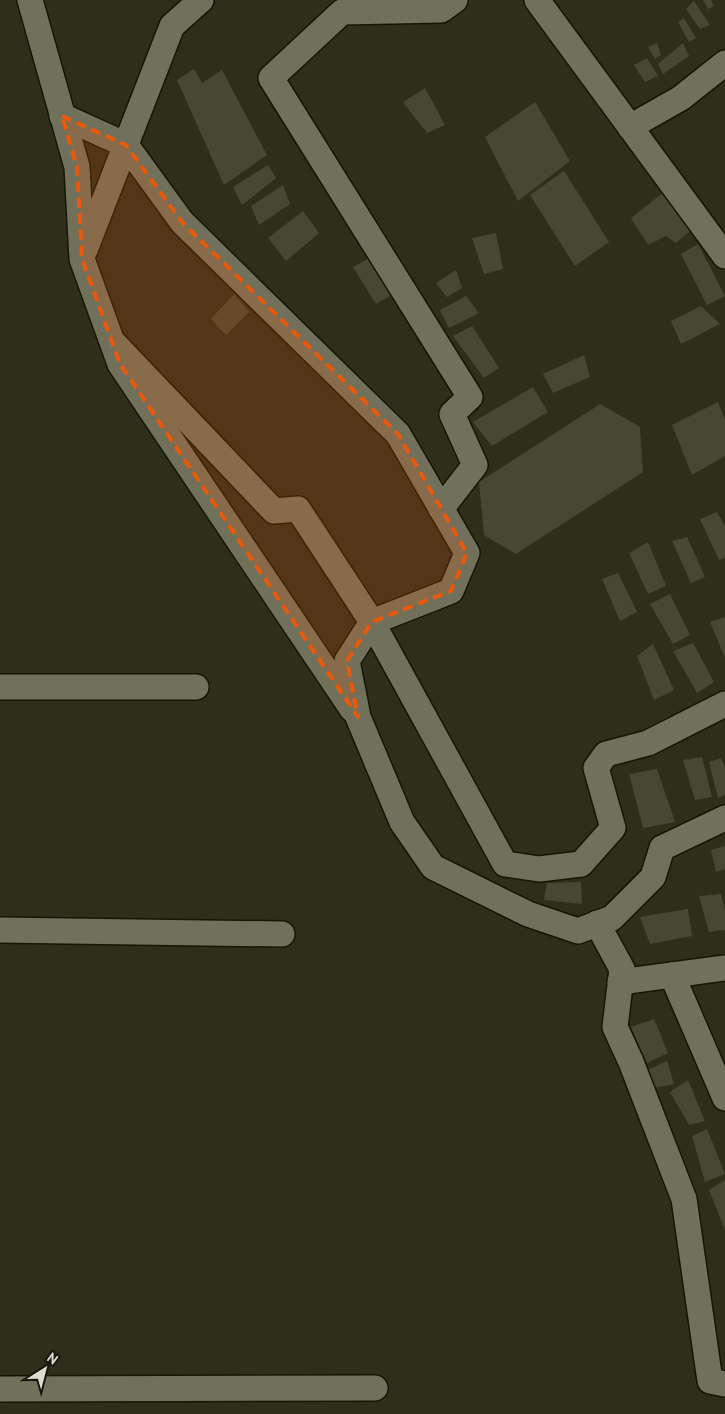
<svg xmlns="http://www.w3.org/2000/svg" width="725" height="1414" font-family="'PT Sans',sans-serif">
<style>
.building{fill:#474733}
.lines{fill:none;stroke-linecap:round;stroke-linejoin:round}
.street-casing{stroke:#161605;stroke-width:28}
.street{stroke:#70705b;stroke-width:25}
.marked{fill:#e8590c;fill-opacity:0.2;stroke:#e8590c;stroke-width:4;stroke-dasharray:10 6;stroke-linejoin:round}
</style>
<rect width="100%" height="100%" fill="#2e2e1b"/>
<g class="building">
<path d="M703 0H711L714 6 708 9Z"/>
<path d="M694 1 710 25 700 29 686 9Z"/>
<path d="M684 18 696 38 689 42 678 22Z"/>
<path d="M657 43 661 55 655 59 648 47Z"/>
<path d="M683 43 689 56 663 74 658 64Z"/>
<path d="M647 58 658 76 645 82 634 65Z"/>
<path d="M194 69 202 83 222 70 267 155 224 185 177 80Z"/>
<path d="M425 88 445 125 427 133 403 102Z"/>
<path d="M535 102 570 161 518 201 485 137Z"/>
<path d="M268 165 276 178 242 205 233 187Z"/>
<path d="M564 171 609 242 575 266 530 195Z"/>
<path d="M283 185 290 204 259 225 251 206Z"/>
<path d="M668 189 691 230 676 243 666 236 648 245 631 218Z"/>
<path d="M303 211 319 233 286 261 268 238Z"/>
<path d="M496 233 503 269 484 274 472 238Z"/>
<path d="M698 244 725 296 707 305 681 254Z"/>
<path d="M369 258 392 295 376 304 353 267Z"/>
<path d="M456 270 462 288 447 297 436 283Z"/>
<path d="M234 294 249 312 226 335 211 319Z"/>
<path d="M466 296 479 313 449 328 440 310Z"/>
<path d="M701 306 720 324 681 344 671 321Z"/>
<path d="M472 326 499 368 484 378 453 336Z"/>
<path d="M584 355 590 377 553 393 543 374Z"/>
<path d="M533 387 548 412 492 446 473 422Z"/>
<path d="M718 402 725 420V456L692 475 672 425Z"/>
<path d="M600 404 640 427 643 472 516 554 484 535 479 482Z"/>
<path d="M717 512 725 526V558L719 560 700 519Z"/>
<path d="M687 537 705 577 691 583 672 541Z"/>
<path d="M648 542 666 586 648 594 629 553Z"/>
<path d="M618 573 637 612 620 621 602 579Z"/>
<path d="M670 594 690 635 673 644 650 604Z"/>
<path d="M725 617V658L710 622Z"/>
<path d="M693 643 714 682 697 693 673 651Z"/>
<path d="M653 644 674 690 654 700 637 656Z"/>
<path d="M702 757 712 797 695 800 683 760Z"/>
<path d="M721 758 725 768V795L718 798 709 762Z"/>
<path d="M657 769 675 822 643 828 629 774Z"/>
<path d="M725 846V869L716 872 711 850Z"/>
<path d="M581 882 582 904 544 900 547 883Z"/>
<path d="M721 894 725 911V930L709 932 699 896Z"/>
<path d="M688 909 692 936 650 944 640 917Z"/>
<path d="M654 1019 668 1053 647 1063 631 1027Z"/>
<path d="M667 1061 674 1084 654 1088 648 1070Z"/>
<path d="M688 1080 705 1121 689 1125 670 1092Z"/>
<path d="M707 1129 725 1174 705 1182 692 1136Z"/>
<path d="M725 1180V1230L709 1190Z"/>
</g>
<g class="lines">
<g class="street-casing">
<g id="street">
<path d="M30 0 77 167 82 259 120 364 352 709"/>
<path d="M537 0 725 256"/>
<path d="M62 116 126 145 182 222 398 434 467 553 451 591 372 622 298 509 274 511 112 341"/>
<path d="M630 127 681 98 725 63"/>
<path d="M85 250 172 26 201 0"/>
<path d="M441 509 475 465 452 414 470 397 271 78 342 12 441 10 455 0"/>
<path d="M0 687H196"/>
<path d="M725 704 648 743 606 754 596 768 613 828 581 864 539 869 505 864 372 622 347 661 358 717 402 822 433 867 528 914 578 931 612 918 653 877 662 848 725 818"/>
<path d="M597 923 622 969 615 1027 631 1062 684 1199 710 1381 725 1384"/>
<path d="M0 930 282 934"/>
<path d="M672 975 725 1098"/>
<path d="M620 982 725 968"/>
<path d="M0 1389 375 1388"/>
</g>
</g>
<use href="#street" class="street"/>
</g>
<path class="marked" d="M62 116 126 145 182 222 398 434 467 553 451 591 372 622 347 661 358 717 120 364 82 259 77 167Z"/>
<g transform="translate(45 1369) rotate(36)" stroke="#16160d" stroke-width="4" paint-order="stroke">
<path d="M0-4L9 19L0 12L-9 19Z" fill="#dcdcd0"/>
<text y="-8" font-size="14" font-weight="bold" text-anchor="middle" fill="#dcdcd0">N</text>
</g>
</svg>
